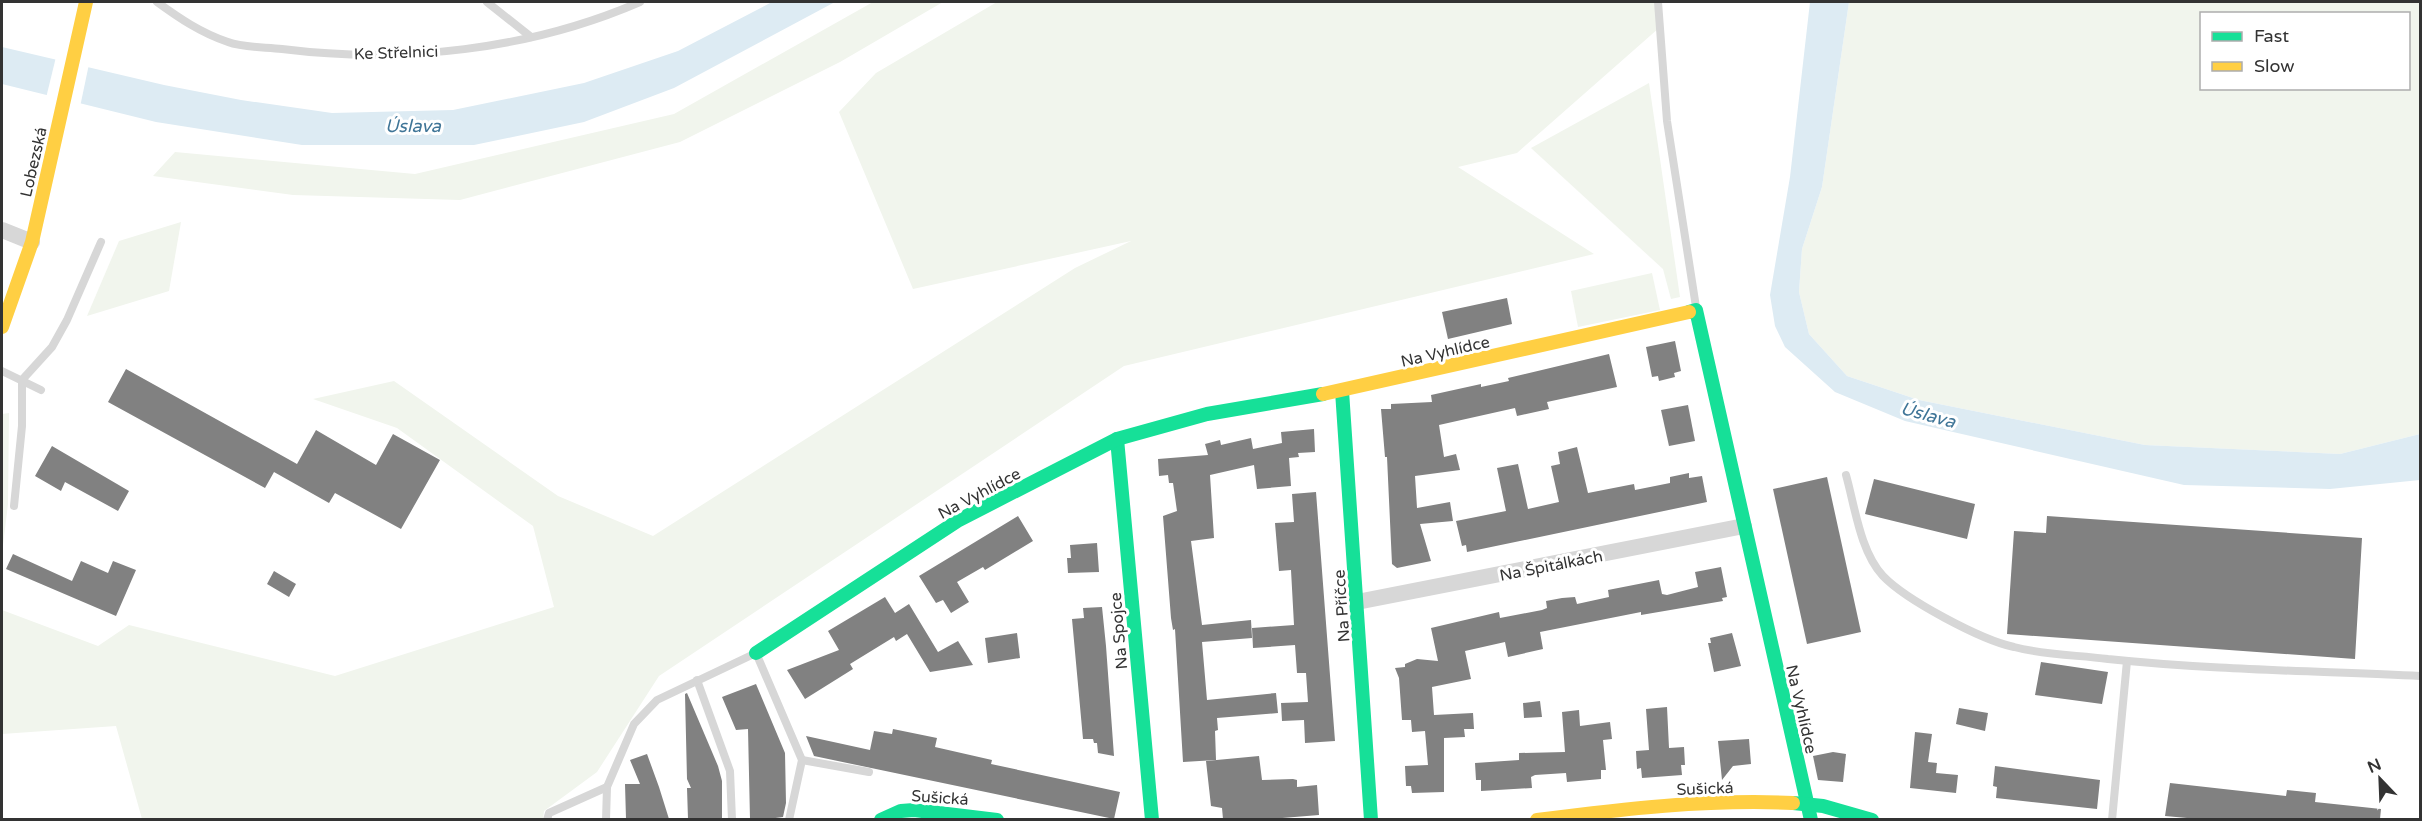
<svg xmlns="http://www.w3.org/2000/svg" width="2422" height="821" font-family="'Varela Round',sans-serif">
<style>
.green{fill:#f1f5ed;fill-rule:evenodd}
.water{fill:#ddebf3}
.pier{fill:#fff}
.building{fill:#818181}
.lines{fill:none;stroke-linecap:round;stroke-linejoin:round}
.lane{stroke:#d7d7d7;stroke-width:8}
.street{stroke:#d7d7d7;stroke-width:16}
.fast{stroke:#16e098;stroke-width:14}
.slow{stroke:#ffcf43;stroke-width:14}
.labels{text-anchor:middle;stroke-width:6;stroke-linejoin:round;paint-order:stroke}
.street-label{font-size:16px;fill:#333;stroke:#fff}
.water-label{font-size:18px;font-style:italic;fill:#3f7597;stroke:#fff}
</style>
<rect width="100%" height="100%" fill="#fff"/>
<g class="green">
<path d="M873 2H943L840 62 680 142 460 200 293 195 153 176 175 152 415 174 674 114Z"/>
<path d="M997 2H1658L1659 28 1517 153 1458 167 1594 254 1124 366 659 676 597 772 544 811 543 819H142L116 726 2 734V610L98 646 129 625 335 676 554 607 533 526 397 428 313 399 394 381 558 496 653 536 1075 268 1131 241 913 289 839 112 876 73Z"/>
<path d="M1849 2H2420V434L2340 454 2145 445 1919 400 1847 376 1809 334 1799 292 1802 249 1822 187ZM2202 14H2408V88H2202Z"/>
<path d="M1649 83 1680 297 1671 299 1663 269 1531 148Z"/>
<path d="M181 222 169 291 87 316 119 241Z"/>
<path d="M1652 273 1660 310 1578 327 1571 291Z"/>
<path d="M9 413 8 504 2 554V414Z"/>
</g>
<g class="water">
<path d="M772 2H835L674 88 584 122 474 145H302L156 122 2 84V47L164 85 241 100 332 113 453 110 584 83 678 51Z"/>
<path d="M1810 2H1849L1822 187 1802 249 1799 292 1809 334 1847 376 1919 400 2145 445 2340 454 2420 434V480L2330 489 2184 485 1905 421 1835 392 1785 347 1775 326 1770 295 1790 177Z"/>
</g>
<path class="pier" d="M56 57 89 64 80 107 46 98Z"/>
<g class="building">
<path d="M1507 298 1512 324 1448 339 1442 312Z"/>
<path d="M1675 341 1681 371 1674 373 1675 377 1659 381 1658 376 1652 377 1646 347Z"/>
<path d="M1609 354 1617 387 1547 402 1549 409 1517 416 1515 408 1439 425 1444 457 1456 454 1460 470 1415 476 1417 508 1450 502 1453 521 1420 524 1431 561 1397 568 1392 564 1387 457H1385L1381 409H1391V404L1432 402 1431 395 1481 384V387L1509 381 1508 378Z"/>
<path d="M126 369 297 464 316 430 376 465 393 434 440 460 401 529 335 493 329 503 274 472 265 488 108 402Z"/>
<path d="M1688 405 1695 441 1669 446 1661 410Z"/>
<path d="M1314 429 1315 452 1298 453 1299 457 1289 458 1291 486 1257 489 1254 465 1210 475 1214 538 1191 541 1202 625 1251 620 1252 638 1202 642 1207 700 1276 693 1278 713 1217 718 1218 730 1215 731 1216 760 1183 762 1175 629 1173 630 1171 618 1163 516 1177 511 1173 483H1169L1168 475 1159 476 1158 459 1208 455 1205 444 1220 440 1221 445 1251 438 1253 449 1282 443 1281 432Z"/>
<path d="M52 446 129 491 118 511 65 482 61 491 35 476Z"/>
<path d="M1577 447 1588 493 1634 484 1635 490 1670 483V477L1689 473V478L1702 476 1707 502 1467 552 1466 545 1462 546 1456 521 1506 511 1497 468 1518 464 1528 509 1559 502 1551 466 1560 464 1558 452Z"/>
<path d="M1827 477 1861 632 1807 644 1773 489Z"/>
<path d="M1874 479 1975 504 1967 539 1865 514Z"/>
<path d="M1316 492 1335 741 1305 743 1304 720 1282 721 1281 703 1308 702 1306 673H1297L1295 645 1253 648 1252 628 1294 625 1291 570 1279 571 1275 523 1294 522 1292 494Z"/>
<path d="M1018 516 1033 541 985 570 983 567 957 582 969 602 951 613 943 600 936 603 919 576Z"/>
<path d="M2047 516 2362 538 2355 659 2007 634 2014 531 2046 533Z"/>
<path d="M1097 543 1099 572 1068 573 1067 558H1071L1070 545Z"/>
<path d="M13 554 72 581 81 561 108 573 113 561 136 570 116 616 6 569Z"/>
<path d="M1721 567 1727 597 1722 598 1723 601 1641 615V612L1540 632 1543 649 1508 657 1505 642 1465 651 1471 679 1432 687 1434 715 1473 713 1474 729H1464L1465 737 1444 738V792L1412 793 1411 786H1406L1405 766 1428 765 1425 731 1412 732 1411 720H1402L1399 678 1395 668 1405 667V664L1417 659 1438 661 1431 628 1499 612 1500 618 1542 610 1547 608 1546 601 1562 598 1575 597 1577 604 1609 597 1608 590 1659 580 1662 594 1667 595 1698 587 1695 572Z"/>
<path d="M274 571 296 584 289 597 267 584Z"/>
<path d="M885 597 895 613 909 604 938 652 958 641 973 665 930 672 907 634 896 641 894 637 850 664 853 669 805 699 787 670 839 650 828 631Z"/>
<path d="M1102 607 1106 646 1114 756 1098 753 1097 743H1094L1093 739H1083L1072 619 1084 618 1083 608Z"/>
<path d="M1017 633 1020 658 988 663 985 638Z"/>
<path d="M1732 633 1741 666 1714 672 1708 643H1711L1710 638Z"/>
<path d="M2041 662 2108 672 2102 704 2035 695Z"/>
<path d="M756 684 785 753 786 803 783 817 768 819H750L748 729 736 730 722 697Z"/>
<path d="M687 693 718 766 722 781V819H688L687 788H691L687 779 685 694Z"/>
<path d="M1540 701 1542 717 1524 718 1523 703Z"/>
<path d="M1667 707 1669 748 1684 747 1685 765H1681L1682 775 1642 778 1641 768 1637 769 1636 751 1649 750 1646 709Z"/>
<path d="M1959 708 1988 713 1985 731 1956 724Z"/>
<path d="M1579 710 1580 726 1610 722 1612 739 1603 740 1606 770H1601V779L1567 782 1566 773 1535 775 1531 777 1532 788 1481 791V780H1476L1475 763 1519 760V753L1565 752 1562 712Z"/>
<path d="M893 729 937 738 935 747 992 760 991 764 1120 792 1114 819 814 756 806 736 870 750 874 731 892 734Z"/>
<path d="M1915 732 1932 734 1928 762 1937 763 1936 773 1958 775 1956 793 1910 788Z"/>
<path d="M1749 739 1751 764 1733 766 1722 780 1718 741Z"/>
<path d="M1833 752 1846 754 1843 782 1818 780 1813 756Z"/>
<path d="M647 754 659 787 669 819H626L625 784H640L630 760Z"/>
<path d="M1259 756 1262 780 1293 779 1297 780V787L1317 785 1319 815 1270 819H1223L1222 808 1211 806 1206 761Z"/>
<path d="M1995 766 2100 780 2097 809 1996 798 1997 787 1993 786Z"/>
<path d="M2170 783 2286 796 2287 790 2316 793 2315 802 2381 809 2380 819H2198L2165 816Z"/>
</g>
<g class="lines">
<g class="lane">
<path d="M157 2C179 18 201 33 228 42 244 48 265 47 282 49 402 64 529 50 640 2"/>
<path d="M487 2 531 37"/>
<path d="M1658 2 1667 121 1696 307"/>
<path d="M2 371 41 390"/>
<path d="M1846 475C1855 507 1860 551 1883 576 1906 600 1981 640 2014 647 2044 655 2077 655 2108 659 2212 670 2317 671 2420 676"/>
<path d="M14 506 22 426V380L52 347 67 320 101 242"/>
<path d="M697 680 730 771 732 820"/>
<path d="M802 760 869 772"/>
<path d="M547 820 549 813 607 787 634 724 657 700 756 653 802 760 789 820"/>
<path d="M606 820 607 787"/>
<path d="M2112 820 2127 661"/>
</g>
<g class="street">
<path d="M2 230 32 242"/>
<path d="M1357 602 1744 526"/>
</g>
<g class="fast">
<path d="M1689 312 1696 310 1811 820"/>
<path d="M1342 391 1371 820"/>
<path d="M1117 439 1152 820"/>
<path d="M756 653 959 520 1117 439 1207 414 1323 394"/>
<path d="M1793 803 1823 806 1872 820"/>
<path d="M881 820 901 811 914 810 997 820"/>
</g>
<g class="slow">
<path d="M2 327 32 242 86 2"/>
<path d="M1323 394 1689 312"/>
<path d="M1537 820C1622 809 1707 799 1793 803"/>
</g>
</g>
<g class="labels">
<g class="street-label">
<text transform="translate(396 52) rotate(-2)" y="6">Ke Střelnici</text>
<text transform="translate(33 162) rotate(-77)" y="6">Lobezská</text>
<text transform="translate(1445 351) rotate(-13)" y="6">Na Vyhlídce</text>
<text transform="translate(979 493) rotate(-28)" y="6">Na Vyhlídce</text>
<text transform="translate(1551 565) rotate(-11)" y="6">Na Špitálkách</text>
<text transform="translate(1341 606) rotate(-94)" y="6">Na Příčce</text>
<text transform="translate(1118 631) rotate(-95)" y="6">Na Spojce</text>
<text transform="translate(1802 709) rotate(77)" y="6">Na Vyhlídce</text>
<text transform="translate(1705 788) rotate(-2)" y="6">Sušická</text>
<text transform="translate(940 797) rotate(4)" y="6">Sušická</text>
</g>
<g class="water-label">
<text x="413" y="132">Úslava</text>
<text transform="translate(1928 415) rotate(15)" y="6">Úslava</text>
</g>
</g>
<rect width="2422" height="821" fill="none" stroke="#333333" stroke-width="6"/>
<rect x="2200" y="12" width="210" height="78" fill="#ffffff" stroke="#adadad" stroke-width="1.5"/>
<rect x="2212" y="32" width="30" height="9" fill="#16e098" stroke="#adadad" stroke-width="1.5"/>
<text x="2254" y="42" font-size="18" fill="#333333">Fast</text>
<rect x="2212" y="62" width="30" height="9" fill="#ffcf43" stroke="#adadad" stroke-width="1.5"/>
<text x="2254" y="72" font-size="18" fill="#333333">Slow</text>
<g transform="translate(2380 779) rotate(337)" stroke="#ffffff" stroke-width="4.5" paint-order="stroke">
<path d="M0-4.5L10 22L0 15L-10 22Z" fill="#333333"/>
<text y="-9" font-size="16" font-weight="bold" text-anchor="middle" fill="#333333">N</text>
</g>
</svg>
